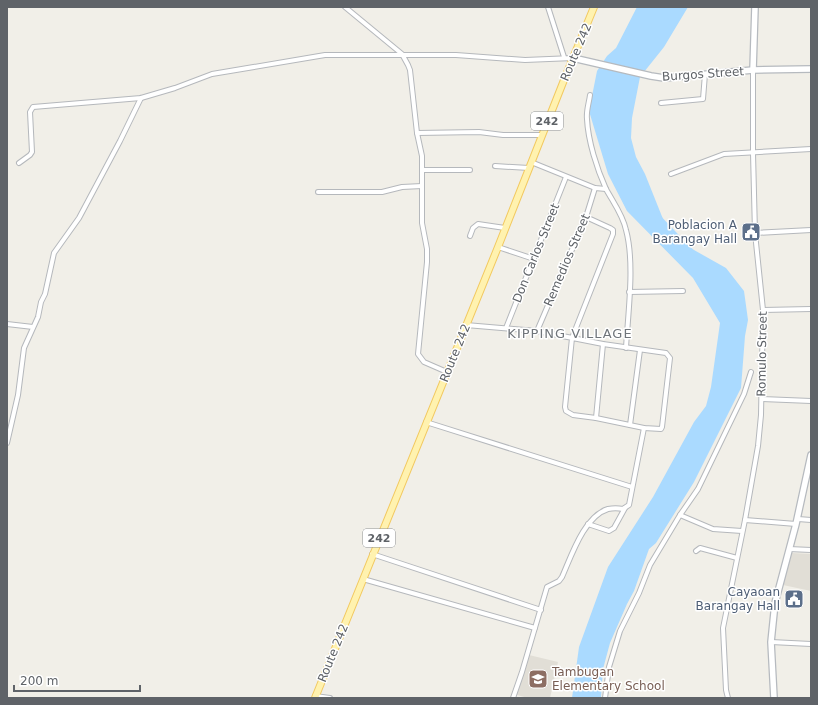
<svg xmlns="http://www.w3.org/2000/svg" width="818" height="705" font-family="'DejaVu Sans',sans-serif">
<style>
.education{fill:#e1ded6}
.water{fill:#aadaff}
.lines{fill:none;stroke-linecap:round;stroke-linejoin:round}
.river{stroke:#aadaff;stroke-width:8}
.street-casing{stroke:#b5b8bc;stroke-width:6}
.secondary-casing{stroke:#b6babf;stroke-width:8}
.primary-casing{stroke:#f2c960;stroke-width:8}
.street{stroke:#fff;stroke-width:4}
.secondary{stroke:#fff;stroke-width:5.5}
.primary{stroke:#fff2af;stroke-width:6}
.labels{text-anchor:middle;stroke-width:3;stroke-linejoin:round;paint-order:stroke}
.shield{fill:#fff;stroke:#8f9295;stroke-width:1}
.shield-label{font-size:11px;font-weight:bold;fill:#5f6368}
.street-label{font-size:12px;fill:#5f6368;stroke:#fff}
.service-label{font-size:12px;fill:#4e5e75;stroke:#fff;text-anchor:end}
.education-label{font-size:12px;fill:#785e54;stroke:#fff;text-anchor:start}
.neighbourhood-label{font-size:13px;letter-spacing:1px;fill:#70757a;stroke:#fff}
</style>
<rect width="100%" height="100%" fill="#f1efe8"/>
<g class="education">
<path d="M792 553 811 554V591L783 585Z"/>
<path d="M529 655 558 662 550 698H528L517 695Z"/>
</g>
<path class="water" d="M637 7H688L664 47 640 77 632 118 631 138 636 157 645 174 667 229 694 250 726 268 744 291 748 320 745 336 741 388 694 482 656 543 649 549 634 591 627 604 610 643 603 669 601 698H572L579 647 608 567 653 497 694 422 706 406 711 387 720 323 693 278 627 211 608 174 589 111 597 71 607 56 616 48Z"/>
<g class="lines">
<path class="river" d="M659 220 679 241"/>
<g class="street-casing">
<g id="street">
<path d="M345 7 402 54 408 65 410 70 417 133 422 156V223L427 249V262L418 354 424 362 447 372"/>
<path d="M548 7 564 57"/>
<path d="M590 95C589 103 586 111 587 119 588 141 597 169 606 189 613 202 623 215 626 230 635 263 628 313 626 348"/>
<path d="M661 103 703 99 705 74"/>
<path d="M417 133 479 132 503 135H542"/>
<path d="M531 162 595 188 606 189"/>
<path d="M19 163 30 155 32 152 30 112 33 107 141 98 175 88 212 74 325 55H456L525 60 573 58"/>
<path d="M495 166 529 168"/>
<path d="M423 170H470"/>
<path d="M671 174 724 154 811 149"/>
<path d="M318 192H382L402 187 422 186"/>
<path d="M755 233 811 230"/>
<path d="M470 236 473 228 478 224 505 228"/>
<path d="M498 247 534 259"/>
<path d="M629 292 683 291"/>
<path d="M763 310 811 309"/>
<path d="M7 324 33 327"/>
<path d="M466 325 537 331 603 344 666 353 670 358 662 427 661 429 644 428 596 418 573 415 566 411 565 407 572 338 613 234V230L610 228 586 217"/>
<path d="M506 328 566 177"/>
<path d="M537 331 586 217 595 188"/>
<path d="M762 399 811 401"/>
<path d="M596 418 603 344"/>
<path d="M426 422 632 487"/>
<path d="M630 425 640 350"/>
<path d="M7 443 18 395 24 348 38 317 41 302 45 294 54 253 79 218 120 141 141 98"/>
<path d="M680 515 713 529 742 531"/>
<path d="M798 519 811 520"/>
<path d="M745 520 796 524"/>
<path d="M588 524 609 531 614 528 625 508"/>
<path d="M789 549 811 550"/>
<path d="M696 551 700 548 737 558"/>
<path d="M372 554 541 610"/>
<path d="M363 579 535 628"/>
<path d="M771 642 811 644"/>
<path d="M315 696 330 698"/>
<path d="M513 698 522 672 547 587 559 581 562 577C571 557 584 516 608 509 613 508 618 508 623 509L629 505 644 428"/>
<path d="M605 698 609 667 620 631 639 593 650 565 680 515 698 489 744 394 751 372"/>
<path d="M728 698 726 690 723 628 745 520 758 446 761 415 763 310 755 233 753 153V70"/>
</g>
</g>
<g class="secondary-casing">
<g id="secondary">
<path d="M573 58 651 76 664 78 753 70 811 69"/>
<path d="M753 70 755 7"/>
<path d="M774 698 771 642 775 603 796 524 811 455"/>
</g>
</g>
<g class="primary-casing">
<path id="primary" d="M315 698 498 247 564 80 594 7"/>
</g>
<use href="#street" class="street"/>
<use href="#secondary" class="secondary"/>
<use href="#primary" class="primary"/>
</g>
<defs>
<g id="civic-square" transform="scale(1)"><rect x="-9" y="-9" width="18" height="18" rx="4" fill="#5c6f8a" stroke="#fff"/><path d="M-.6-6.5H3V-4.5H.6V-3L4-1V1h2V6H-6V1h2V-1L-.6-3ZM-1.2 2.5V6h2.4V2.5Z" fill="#fff"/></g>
<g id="school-square" transform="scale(1)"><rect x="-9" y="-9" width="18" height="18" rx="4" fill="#8d6e63" stroke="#fff"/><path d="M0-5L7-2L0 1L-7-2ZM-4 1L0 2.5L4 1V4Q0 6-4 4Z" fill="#fff"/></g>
</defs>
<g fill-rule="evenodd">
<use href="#civic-square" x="751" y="232"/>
<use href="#civic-square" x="794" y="599"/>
<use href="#school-square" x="538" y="679"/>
</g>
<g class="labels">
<g class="shield">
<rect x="531" y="112" width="32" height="18" rx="3"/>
<rect x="363" y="529" width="32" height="18" rx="3"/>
</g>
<g class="shield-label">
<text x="547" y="125">242</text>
<text x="379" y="542">242</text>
</g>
<g class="street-label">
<text transform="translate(576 52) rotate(-67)" y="4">Route 242</text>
<text transform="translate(703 74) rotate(-4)" y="4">Burgos Street</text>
<text transform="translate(536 253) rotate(-68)" y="4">Don Carlos Street</text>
<text transform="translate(567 260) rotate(-67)" y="4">Remedios Street</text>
<text transform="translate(455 353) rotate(-68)" y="4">Route 242</text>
<text transform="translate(762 354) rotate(-89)" y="4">Romulo Street</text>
<text transform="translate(333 653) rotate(-68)" y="4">Route 242</text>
</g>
<g class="service-label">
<text x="737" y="229">Poblacion A<tspan x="737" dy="14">Barangay Hall</tspan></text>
<text x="780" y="596">Cayaoan<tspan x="780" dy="14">Barangay Hall</tspan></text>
</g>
<g class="education-label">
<text x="552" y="676">Tambugan<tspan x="552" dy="14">Elementary School</tspan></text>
</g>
<g class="neighbourhood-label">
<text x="570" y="338">KIPPING VILLAGE</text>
</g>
</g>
<rect width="818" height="705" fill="none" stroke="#5f6368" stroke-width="16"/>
<path d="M14 685v6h126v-6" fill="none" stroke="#5f6368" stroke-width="2"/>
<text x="20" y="685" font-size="12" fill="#5f6368" stroke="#ffffff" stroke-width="3" paint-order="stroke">200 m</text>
</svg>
